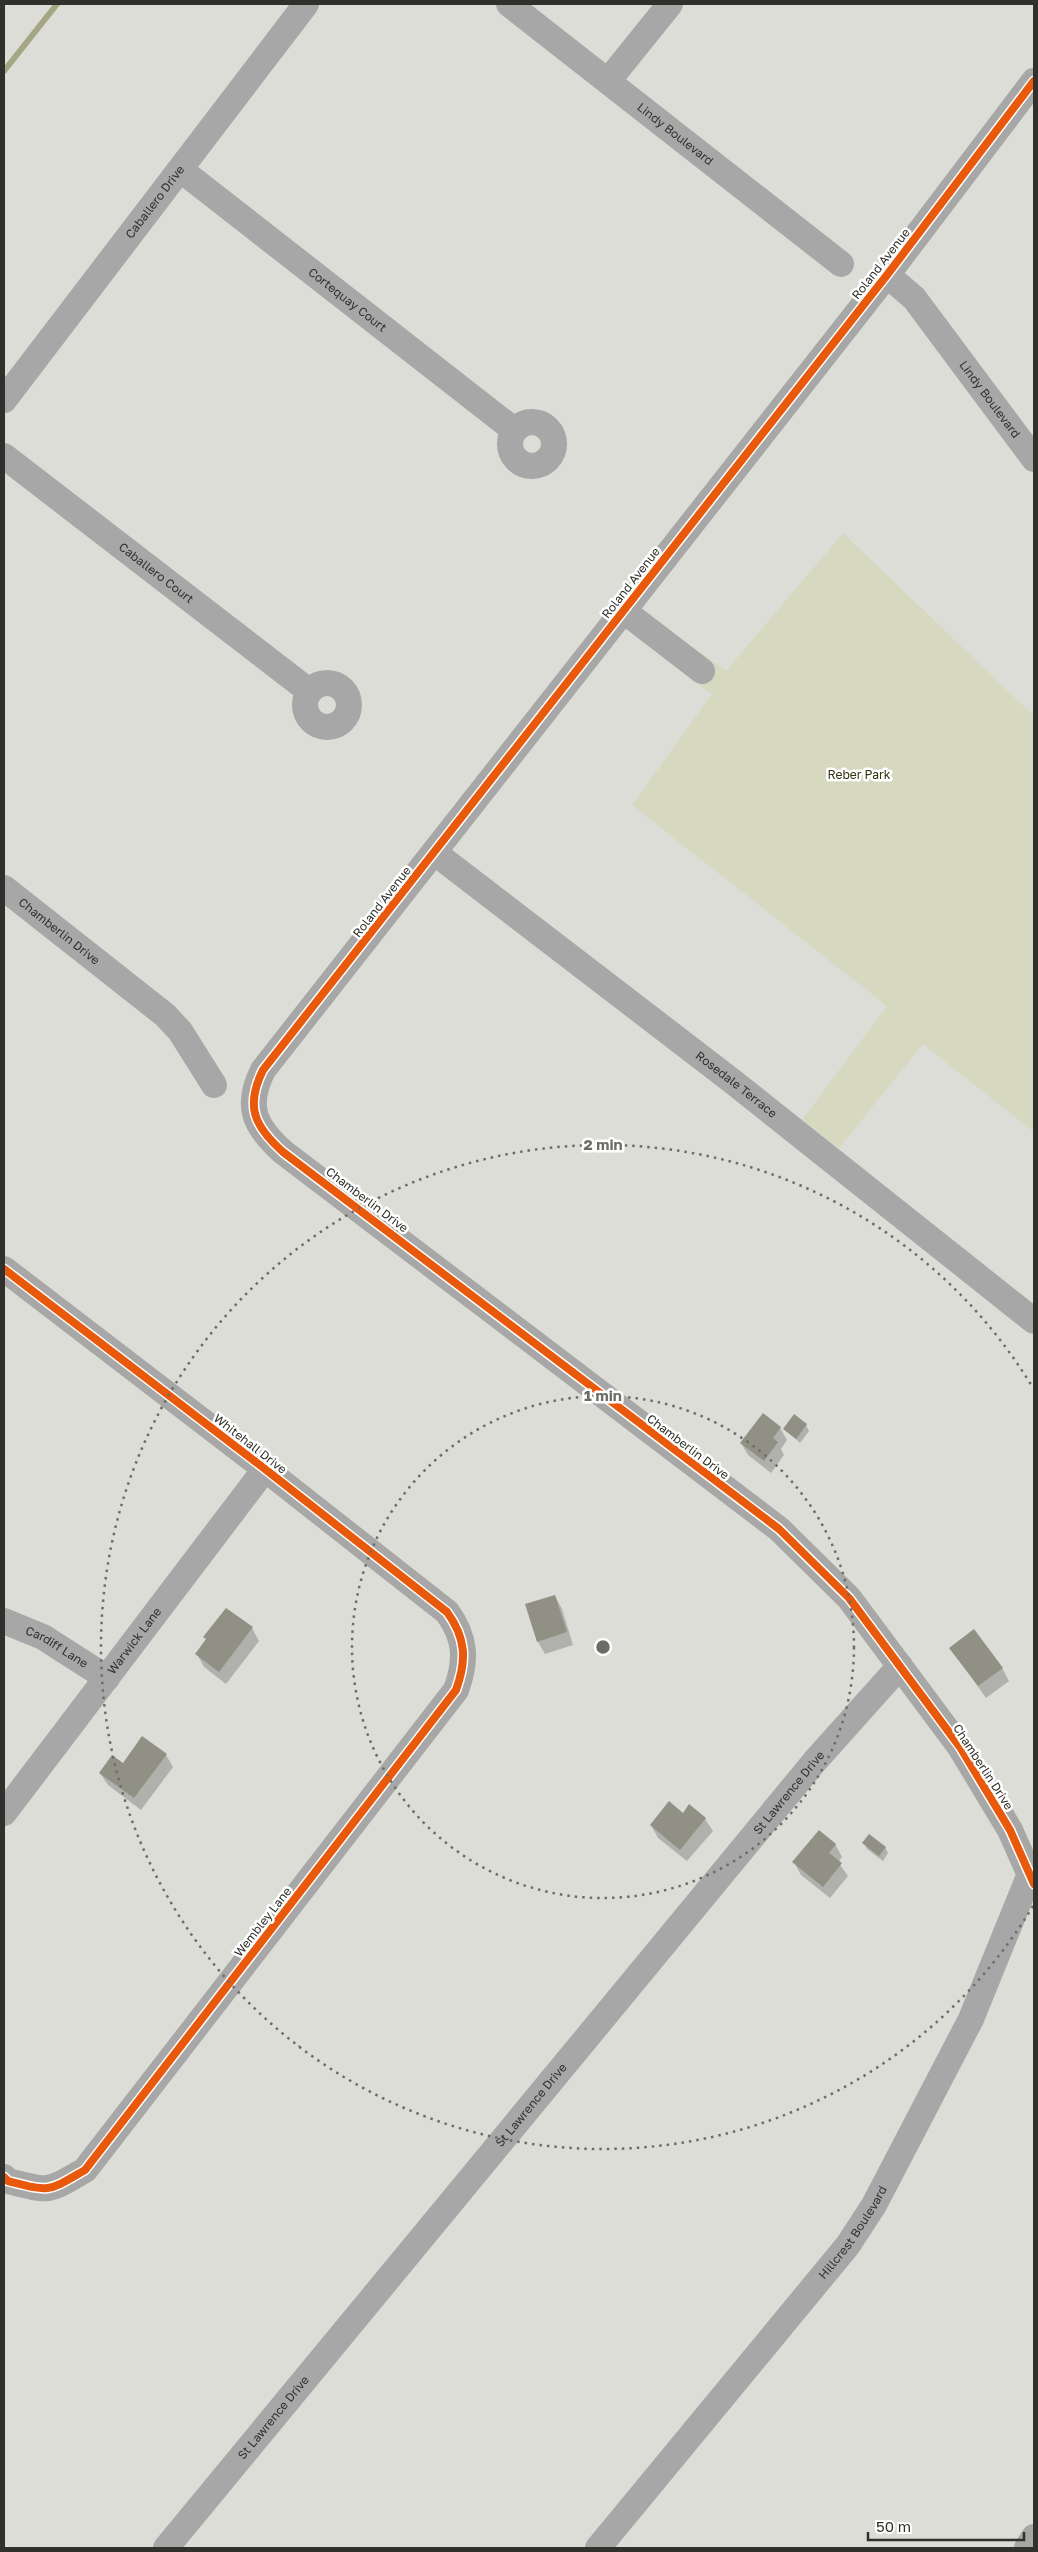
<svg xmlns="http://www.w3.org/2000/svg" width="1038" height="2552" font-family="'Golos Text',sans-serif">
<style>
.green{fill:#d6d8bf}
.shadow{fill:#0003}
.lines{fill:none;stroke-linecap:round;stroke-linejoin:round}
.stream{stroke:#a5a684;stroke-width:6}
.building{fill:#909085}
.minor{stroke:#a7a7a7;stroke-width:26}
.cycleway-casing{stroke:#fff;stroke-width:11}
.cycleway{stroke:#e8590c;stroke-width:8}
.ring{fill:none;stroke:#6d6d68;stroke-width:2.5;stroke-dasharray:2.5 5}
.labels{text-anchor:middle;stroke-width:5;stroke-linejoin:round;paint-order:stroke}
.street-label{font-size:12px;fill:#30302c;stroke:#fff}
.park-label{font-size:12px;fill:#32320b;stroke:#fff}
.centre{fill:#6d6d68;stroke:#fff;stroke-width:2.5}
.ring-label{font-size:15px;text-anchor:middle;font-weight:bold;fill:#6d6d68;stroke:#fff;stroke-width:5;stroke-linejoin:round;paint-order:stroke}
</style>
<rect width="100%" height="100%" fill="#ddddd7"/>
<path class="green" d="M843 533 1034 716V1132L923 1044 839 1148 802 1120 887 1006 632 805 712 694 674 666 690 645 726 671Z"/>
<g class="shadow">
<path d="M806 1425 809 1431 800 1443 785 1429Z"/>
<path d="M780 1428 787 1440 781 1449 784 1455 771 1473 748 1455 741 1443Z"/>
<path d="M555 1596 562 1609 573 1645 545 1654 538 1642Z"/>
<path d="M252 1628 259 1641 226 1684 204 1667 197 1654 207 1641 205 1637Z"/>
<path d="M951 1648 1002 1668 1009 1681 986 1698Z"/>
<path d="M166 1755 173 1767 141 1810 108 1785 100 1773Z"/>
<path d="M690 1806 705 1819 713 1831 687 1861 658 1838 651 1825 683 1814Z"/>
<path d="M864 1843 885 1847 888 1853 883 1861 867 1849Z"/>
<path d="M835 1844 842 1857 838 1862 848 1876 830 1898 801 1875 794 1862Z"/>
</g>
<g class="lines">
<path class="stream" d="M4 71 57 4"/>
</g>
<g class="building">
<path d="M763 1413 781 1427 773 1438 778 1442 764 1461 740 1443Z"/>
<path d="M794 1414 807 1424 796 1439 783 1429Z"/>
<path d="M555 1595 567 1632 537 1642 525 1604Z"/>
<path d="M226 1608 253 1627 219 1672 195 1654 206 1639 203 1637Z"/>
<path d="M974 1629 1003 1668 978 1686 949 1648Z"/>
<path d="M142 1736 167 1754 134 1798 99 1773 112 1755 123 1763Z"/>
<path d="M669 1801 683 1813 689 1804 706 1818 680 1850 650 1825Z"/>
<path d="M819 1830 836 1844 829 1853 842 1863 823 1887 792 1862Z"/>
<path d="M869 1834 886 1847 879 1856 862 1843Z"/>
</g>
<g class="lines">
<g class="minor">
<path id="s1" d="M509 4 841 264"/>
<path d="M608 81 670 4"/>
<path d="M1034 81 887 275 263 1070C245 1106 254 1126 283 1152L779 1529 849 1598 960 1747 1010 1830 1034 1884"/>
<path id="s2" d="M181 170 514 430"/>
<path id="s3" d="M887 275 914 298 1034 459"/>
<path id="s4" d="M4 400 306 4"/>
<circle cx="532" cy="444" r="22"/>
<path id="s5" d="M4 456 309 691"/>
<path d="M624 611 702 671"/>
<circle cx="327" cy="705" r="22"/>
<path id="s6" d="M435 853 732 1081 1034 1321"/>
<path id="s7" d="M4 888 165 1015 180 1031 214 1085"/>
<path d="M4 1269 265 1469 447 1612C466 1638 467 1660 456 1690L85 2170C47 2192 51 2192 8 2181L4 2177"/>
<path id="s8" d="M4 1621 43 1637 107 1678"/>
<path id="s9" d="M4 1813 265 1469"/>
<path id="s10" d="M166 2548 815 1761 900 1666"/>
<path id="s11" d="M598 2548 848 2245 874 2205 971 2019 1030 1874 1034 1868"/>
<path d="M1027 2548 1034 2537"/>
</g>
<g class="cycleway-casing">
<g id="cycleway">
<path d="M1034 81 887 275 263 1070C245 1106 254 1126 283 1152L779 1529 849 1598 960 1747 1010 1830 1034 1884"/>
<path d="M4 1269 265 1469 447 1612C466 1638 467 1660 456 1690L85 2170C47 2192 51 2192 8 2181L4 2177"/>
</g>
</g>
<use href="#cycleway" class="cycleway"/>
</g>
<g class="ring">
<circle cx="603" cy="1647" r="251"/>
<path d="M1033 1906A502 502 0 1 1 1033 1388"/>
</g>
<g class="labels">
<g class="street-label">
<text dy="4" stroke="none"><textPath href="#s1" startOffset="211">Lindy Boulevard</textPath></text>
<text dy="4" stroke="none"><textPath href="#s4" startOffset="249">Caballero Drive</textPath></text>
<text transform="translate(881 264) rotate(-52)" y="4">Roland Avenue</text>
<text dy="4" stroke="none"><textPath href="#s2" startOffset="211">Cortequay Court</textPath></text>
<text dy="4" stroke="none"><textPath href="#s3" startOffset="162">Lindy Boulevard</textPath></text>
<text dy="4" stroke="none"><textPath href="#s5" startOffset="192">Caballero Court</textPath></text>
<text transform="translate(631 583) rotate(-52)" y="4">Roland Avenue</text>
<text transform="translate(382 902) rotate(-52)" y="4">Roland Avenue</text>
<text dy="4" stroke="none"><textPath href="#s7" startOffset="70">Chamberlin Drive</textPath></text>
<text dy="4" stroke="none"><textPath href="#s6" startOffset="380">Rosedale Terrace</textPath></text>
<text transform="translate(367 1200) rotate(37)" y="4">Chamberlin Drive</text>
<text transform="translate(250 1444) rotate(38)" y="4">Whitehall Drive</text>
<text transform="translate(688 1447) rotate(37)" y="4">Chamberlin Drive</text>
<text dy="4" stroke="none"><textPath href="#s9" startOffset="216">Warwick Lane</textPath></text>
<text dy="4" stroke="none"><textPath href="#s8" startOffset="59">Cardiff Lane</textPath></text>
<text transform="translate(983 1767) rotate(57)" y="4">Chamberlin Drive</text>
<text dy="4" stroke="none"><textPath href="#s10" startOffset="979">St Lawrence Drive</textPath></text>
<text transform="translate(263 1922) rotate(-52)" y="4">Wembley Lane</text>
<text dy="4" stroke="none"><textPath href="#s10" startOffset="574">St Lawrence Drive</textPath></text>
<text dy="4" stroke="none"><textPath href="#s11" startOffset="406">Hillcrest Boulevard</textPath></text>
<text dy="4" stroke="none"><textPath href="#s10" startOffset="169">St Lawrence Drive</textPath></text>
</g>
<g class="park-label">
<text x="859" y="779">Reber Park</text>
</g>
</g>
<circle cx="603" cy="1647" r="8" class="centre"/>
<g class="ring-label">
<text x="603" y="1150">2 min</text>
<text x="603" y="1401">1 min</text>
</g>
<rect width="1038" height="2552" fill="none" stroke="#30302c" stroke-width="10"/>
<path d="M868 2532v8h156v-8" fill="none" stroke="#30302c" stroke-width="2.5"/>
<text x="876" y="2532" font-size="15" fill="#30302c" stroke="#ffffff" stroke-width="4" paint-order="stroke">50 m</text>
</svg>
